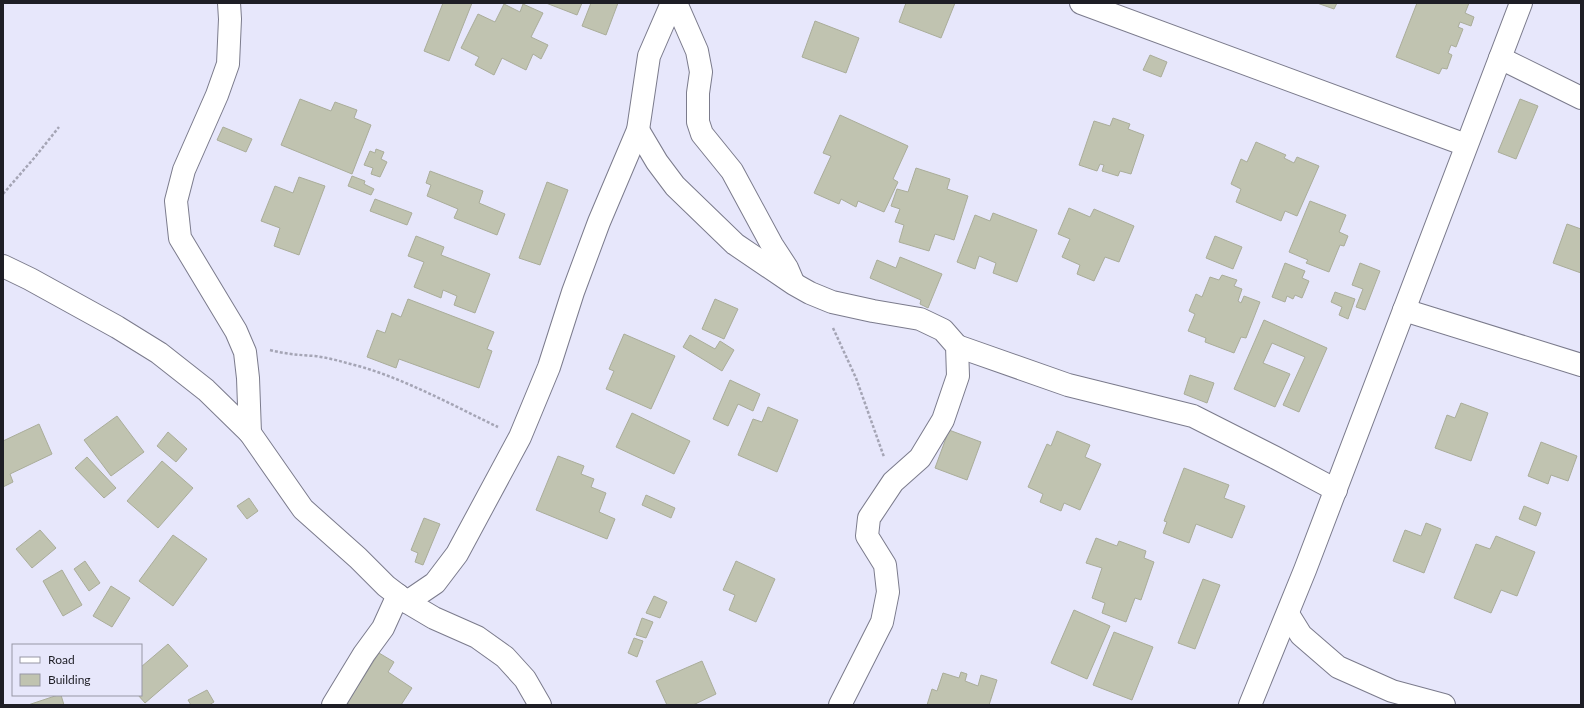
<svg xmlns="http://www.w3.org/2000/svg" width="1584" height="708" font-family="Lato,sans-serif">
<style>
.building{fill:#c0c3b0;stroke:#aaad9a}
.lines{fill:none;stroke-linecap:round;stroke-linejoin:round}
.minor-casing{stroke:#7b7b8c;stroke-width:24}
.path{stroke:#a5a5b5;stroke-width:2.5;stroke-dasharray:3 2;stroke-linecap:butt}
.minor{stroke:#fff;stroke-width:22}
</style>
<rect width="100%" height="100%" fill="#e7e7fb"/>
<g class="building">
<path d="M443 3H472L449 61 424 51Z"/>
<path d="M546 3H582L577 15Z"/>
<path d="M591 3H618L606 35 582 26Z"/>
<path d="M906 3H955L941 38 899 22Z"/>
<path d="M1317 3H1337L1334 9Z"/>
<path d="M1417 3H1469L1465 13 1474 17 1471 26 1460 22 1458 27 1463 29 1456 47 1451 45 1448 53 1452 55 1447 69 1442 68 1439 74 1396 57Z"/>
<path d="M504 4 520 12 523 4 543 13 531 37 548 45 541 59 533 54 526 70 502 58 494 75 475 65 479 57 461 48 478 14 495 22Z"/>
<path d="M815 21 859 38 846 73 802 57Z"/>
<path d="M1150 55 1167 62 1161 77 1143 70Z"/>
<path d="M300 99 331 111 335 102 357 110 354 118 371 125 352 174 281 145Z"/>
<path d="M1520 99 1538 106 1516 159 1498 152Z"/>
<path d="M840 115 908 146 893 179 898 182 884 212 858 201 856 207 841 199 839 204 814 193 831 156 823 153Z"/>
<path d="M1113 118 1130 124 1128 129 1144 135 1131 174 1120 171 1118 176 1102 171 1104 165 1100 164 1097 171 1079 165 1094 121 1110 126Z"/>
<path d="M223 127 252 139 246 152 217 140Z"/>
<path d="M1256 142 1286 155 1284 158 1294 163 1297 157 1319 166 1297 216 1285 211 1281 221 1236 202 1241 189 1231 184 1241 159 1247 162Z"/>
<path d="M376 149 384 152 381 159 387 162 380 177 371 174 373 168 364 165 370 151 375 153Z"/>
<path d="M916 168 950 179 947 189 968 196 954 240 935 234 929 251 899 242 904 225 895 222 900 209 891 206 897 189 908 192Z"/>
<path d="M430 171 483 191 479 203 505 214 497 235 454 218 458 209 427 196 431 185 426 183Z"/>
<path d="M352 176 365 181 364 184 374 189 371 195 348 186Z"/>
<path d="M299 177 325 186 299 255 274 246 280 228 261 221 275 186 293 193Z"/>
<path d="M547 182 568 190 540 265 519 258Z"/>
<path d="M375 199 412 213 407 225 370 211Z"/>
<path d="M1310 201 1346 215 1339 232 1348 236 1344 246 1340 245 1329 272 1306 263 1308 260 1289 252Z"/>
<path d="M1069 208 1090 217 1094 209 1134 226 1119 262 1105 257 1094 281 1077 274 1080 265 1062 257 1070 239 1058 234Z"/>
<path d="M993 213 1037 230 1017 282 993 273 996 263 979 256 975 269 957 262 975 215 990 221Z"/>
<path d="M1567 224 1581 229V273L1553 263Z"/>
<path d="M416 236 444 247 441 255 490 274 475 313 454 305 457 296 443 290 441 298 414 287 424 262 408 256Z"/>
<path d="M1215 236 1242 247 1233 269 1206 258Z"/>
<path d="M900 257 942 274 928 308 920 304 921 300 870 278 877 260 896 268Z"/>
<path d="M1285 263 1305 271 1302 278 1309 281 1302 298 1295 295 1293 299 1287 296 1285 302 1272 297Z"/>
<path d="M1360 263 1380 271 1365 310 1356 307 1363 289 1352 285Z"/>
<path d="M1222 275 1237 280 1234 286 1242 289 1238 301 1241 303 1244 296 1260 302 1246 338 1241 337 1234 353 1205 342 1206 338 1188 331 1195 314 1189 311 1196 294 1202 297 1210 277 1219 280Z"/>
<path d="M1335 292 1355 299 1348 319 1339 315 1342 307 1331 302Z"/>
<path d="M408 299 494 332 487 349 492 351 479 388 399 359 396 368 367 357 377 330 385 333 392 313 401 317Z"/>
<path d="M715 299 738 309 724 339 702 329Z"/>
<path d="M1264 320 1327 348 1299 412 1283 405 1305 357 1272 343 1263 363 1290 374 1275 407 1234 389Z"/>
<path d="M624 334 675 356 651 409 606 389 614 371 609 369Z"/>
<path d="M690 335 715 349 720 341 734 350 722 371 683 347Z"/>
<path d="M1190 375 1214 383 1207 403 1184 394Z"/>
<path d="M730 380 760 394 753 411 738 404 728 426 713 419Z"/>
<path d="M1461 403 1488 413 1471 461 1435 448 1447 415 1455 418Z"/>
<path d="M768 407 798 420 777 472 738 455 753 419 762 422Z"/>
<path d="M632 413 690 441 674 474 616 447Z"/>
<path d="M117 416 144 452 111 476 84 440Z"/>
<path d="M39 424 52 454 10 474 13 482 3 487V441Z"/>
<path d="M949 430 981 442 967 480 935 468Z"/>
<path d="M1057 431 1090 445 1085 457 1101 464 1080 510 1064 503 1061 511 1040 502 1043 494 1028 487 1047 444 1051 446Z"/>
<path d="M168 432 187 449 176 462 157 446Z"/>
<path d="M1541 442 1577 456 1568 481 1551 475 1548 484 1528 476Z"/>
<path d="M558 456 584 466 581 474 594 479 591 487 606 493 599 512 615 519 607 539 536 510Z"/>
<path d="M87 457 116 488 104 498 75 468Z"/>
<path d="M162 461 193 488 158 528 127 501Z"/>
<path d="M1184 468 1229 485 1224 498 1245 506 1232 538 1196 524 1189 543 1163 533 1167 522 1164 521Z"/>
<path d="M646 495 675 508 671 518 642 505Z"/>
<path d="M249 498 258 511 247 519 237 506Z"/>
<path d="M1524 506 1541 513 1536 526 1519 519Z"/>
<path d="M424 518 440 524 423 565 415 562 418 553 411 550Z"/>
<path d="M1426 523 1441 529 1424 573 1393 561 1405 530 1421 536Z"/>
<path d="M40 530 56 548 32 568 16 549Z"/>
<path d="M173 535 207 559 173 606 139 581Z"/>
<path d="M1496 536 1535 552 1517 596 1501 590 1491 613 1454 598 1476 544 1490 549Z"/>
<path d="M1096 538 1117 546 1119 541 1146 551 1144 558 1154 562 1141 600 1135 598 1126 622 1102 613 1105 603 1092 598 1102 568 1086 563Z"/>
<path d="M85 561 100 583 89 591 74 569Z"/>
<path d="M736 561 775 579 756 622 729 610 735 595 723 590Z"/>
<path d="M62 570 82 605 63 616 43 581Z"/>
<path d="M1203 579 1220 585 1195 649 1178 643Z"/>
<path d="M111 586 130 598 112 627 93 616Z"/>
<path d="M654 596 667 602 660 618 646 613Z"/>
<path d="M1074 610 1110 626 1087 679 1051 663Z"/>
<path d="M642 618 653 622 646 638 636 635Z"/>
<path d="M1114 632 1153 647 1132 700 1093 685Z"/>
<path d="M634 638 643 641 637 657 628 653Z"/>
<path d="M168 644 188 666 145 703 138 695H141V667Z"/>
<path d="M379 653 394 662 388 672 412 688 401 705H350L347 703Z"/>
<path d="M702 661 716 694 693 705H667L656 681Z"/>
<path d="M961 672 967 674 965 681 978 686 981 675 997 680 989 705H927L932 689 937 691 943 673 959 678Z"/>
<path d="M207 690 214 702 209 705H191L188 700Z"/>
<path d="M58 695H61L64 705H28Z"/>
</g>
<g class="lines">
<g class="minor-casing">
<g id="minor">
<path d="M229 3 230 19 228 64 217 95 184 170 176 201 180 238 236 331 245 352 248 378 250 433"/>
<path d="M676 3 697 51 701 72 698 93V122L702 134 732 171 772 245 787 268 793 282"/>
<path d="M1081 3 1466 145"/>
<path d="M1500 58 1581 98"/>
<path d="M638 130 657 162 675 186 735 244 794 284 810 293 832 302 873 311 920 319 943 330 957 346 958 376 943 420 920 458 893 482 869 518 867 536 885 565 888 592 882 622 840 705"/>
<path d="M3 266 30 279 117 327 159 353 206 390 250 433 303 509 358 558 386 586 407 602 434 618 477 637 505 657 525 679 540 705"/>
<path d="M1404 310 1581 365"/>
<path d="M957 346 1068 385 1193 416 1274 457 1336 490"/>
<path d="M407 602 435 583 457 554 520 437 549 367 573 292 599 222 638 130 649 56 672 3"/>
<path d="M1288 614 1301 635 1338 667 1392 691 1444 705"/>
<path d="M333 705 364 654 383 628 398 595"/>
<path d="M1250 705 1305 570 1521 3"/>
</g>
</g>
<g class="path">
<path d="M3 194 35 157 59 127"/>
<path d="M833 328 856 378 884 457"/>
<path d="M270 350C285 354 299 355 315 356 331 358 346 363 362 367 409 381 454 406 498 427"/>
</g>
<use href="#minor" class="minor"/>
</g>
<rect width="1584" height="708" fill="none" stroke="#1e1e25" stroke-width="8"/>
<rect x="12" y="644" width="130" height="52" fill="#e7e7fb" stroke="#9797a5"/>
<rect x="20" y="657" width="20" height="6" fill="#ffffff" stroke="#9797a5"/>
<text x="48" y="664" font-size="12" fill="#1e1e25">Road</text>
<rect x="20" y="674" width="20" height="12" fill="#c0c3b0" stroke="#9797a5"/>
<text x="48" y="684" font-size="12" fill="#1e1e25">Building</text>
</svg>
